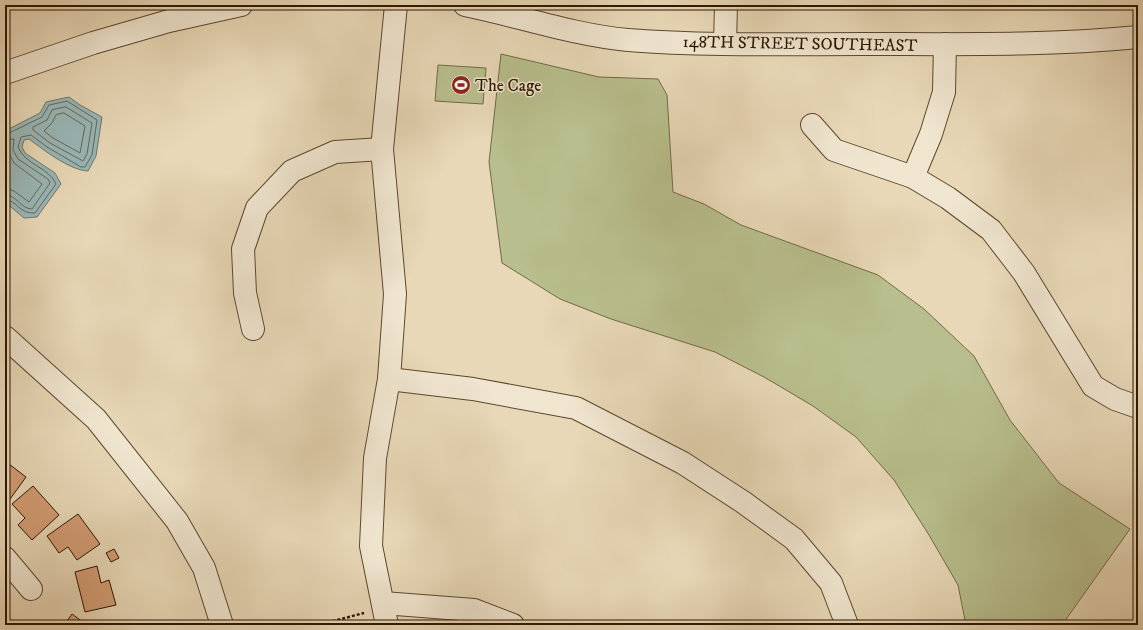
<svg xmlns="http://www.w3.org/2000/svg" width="1143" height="630" font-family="'IM FELL DW Pica',serif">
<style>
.green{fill:#b8be8d;stroke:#726a46}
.water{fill:#9ab8b8;stroke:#6e786e}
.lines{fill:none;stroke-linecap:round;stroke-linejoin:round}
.shore{stroke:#64685c;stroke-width:1}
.building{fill:#d39d75;stroke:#2d1700}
.minor-casing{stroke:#5c472e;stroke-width:24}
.path{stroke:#2d1700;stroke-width:2.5;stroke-dasharray:3 2;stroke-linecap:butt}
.minor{stroke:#f0e6d0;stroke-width:22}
.labels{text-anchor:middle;stroke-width:3;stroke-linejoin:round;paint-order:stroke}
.street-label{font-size:17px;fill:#2d1700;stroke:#f0e6d0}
.poi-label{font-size:17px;fill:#2d1700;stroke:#f0e6d0;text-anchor:start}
</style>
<rect width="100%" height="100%" fill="#e8d8b7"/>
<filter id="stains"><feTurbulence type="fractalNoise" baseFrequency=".005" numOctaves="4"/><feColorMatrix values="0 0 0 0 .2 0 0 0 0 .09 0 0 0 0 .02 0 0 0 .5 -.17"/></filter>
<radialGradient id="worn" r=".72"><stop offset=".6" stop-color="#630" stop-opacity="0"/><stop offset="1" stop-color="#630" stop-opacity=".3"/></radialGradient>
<g class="green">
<path d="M501 54 599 77 658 79 667 95 673 192 704 204 741 225 878 275 924 309 974 356 1010 420 1059 483 1130 529 1062 625H966L958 585 929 535 894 480 856 437 813 406 764 377 715 352 611 319 560 299 502 263 489 162Z"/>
<path d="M438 65 486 68 483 104 435 101Z"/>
</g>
<path class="water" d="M69 97 80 105 102 117 96 156 88 171C69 170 44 150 29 139L24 140 22 147 25 153 55 173 61 184 37 217 24 218 5 202V131L40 113 46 102Z"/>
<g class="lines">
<g class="shore">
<path d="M66 107 92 123 87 154 83 161 50 143 33 130V127L47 120 52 110Z"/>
<path d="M64 113 85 126 80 153 53 138 44 131 52 123 56 115Z"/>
<path d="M5 135 42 117 49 105 67 101 97 120 92 155 85 167H81L47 147 31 135 21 137 18 147C25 165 49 167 56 184L35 213C19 214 18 201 5 199"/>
<path d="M5 140 14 139 13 150 18 159 48 179 50 183 32 209C21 209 16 195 5 194"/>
<path d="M5 146 14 163 42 184 29 202 14 191 5 188"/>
</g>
</g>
<g class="building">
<path d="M5 461 26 477 5 506Z"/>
<path d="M33 486 59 515 32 540 18 525 25 518 12 504Z"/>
<path d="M78 514 100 544 77 560 68 547 59 553 47 536Z"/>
<path d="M114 549 119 558 111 562 106 553Z"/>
<path d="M97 566 101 583 109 580 116 605 85 612 75 572Z"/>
<path d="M72 614 87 625H64Z"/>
</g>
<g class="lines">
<g class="minor-casing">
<g id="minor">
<path d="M465 5C519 16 573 35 628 40 706 46 785 44 863 44 954 44 1047 46 1138 37"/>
<path d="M725 44 726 5"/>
<path d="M5 73 93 43 169 21 241 5"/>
<path d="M812 125 834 150 913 177 948 198 991 230 1024 273 1093 386 1115 399 1138 407"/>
<path d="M913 177 931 134 944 92 945 44"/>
<path d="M253 329 245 293 243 249 257 208 292 171 335 152 382 149"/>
<path d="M5 337 96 419 177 521 204 568 222 625"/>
<path d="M389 379 473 389 576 408 683 463 743 502 794 539 831 583 847 625"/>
<path d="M5 558 31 589"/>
<path d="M383 603 474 610 513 625"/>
<path d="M387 625 371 546 375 458 389 379 395 294 382 149 396 5"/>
</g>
</g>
<path class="path" d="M318 625 364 613"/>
<use href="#minor" class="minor"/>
</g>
<defs>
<g id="stadium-disc" transform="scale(1)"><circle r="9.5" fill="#8f2418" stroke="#f0e6d0"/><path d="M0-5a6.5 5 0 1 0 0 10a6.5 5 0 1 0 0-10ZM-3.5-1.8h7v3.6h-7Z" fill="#fff"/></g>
</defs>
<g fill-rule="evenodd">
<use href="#stadium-disc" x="461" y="85"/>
</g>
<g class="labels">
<g class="street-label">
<text transform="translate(800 43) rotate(1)" y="6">148TH STREET SOUTHEAST</text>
</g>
<g class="poi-label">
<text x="475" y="91">The Cage</text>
</g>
</g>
<rect width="1143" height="630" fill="none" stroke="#e8d8b7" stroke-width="20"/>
<rect x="6" y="6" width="1131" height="618" fill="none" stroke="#2d1700" stroke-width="2"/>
<rect x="10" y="10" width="1123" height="610" fill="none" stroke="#2d1700"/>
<rect width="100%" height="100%" filter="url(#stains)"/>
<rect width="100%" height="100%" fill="url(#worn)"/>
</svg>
